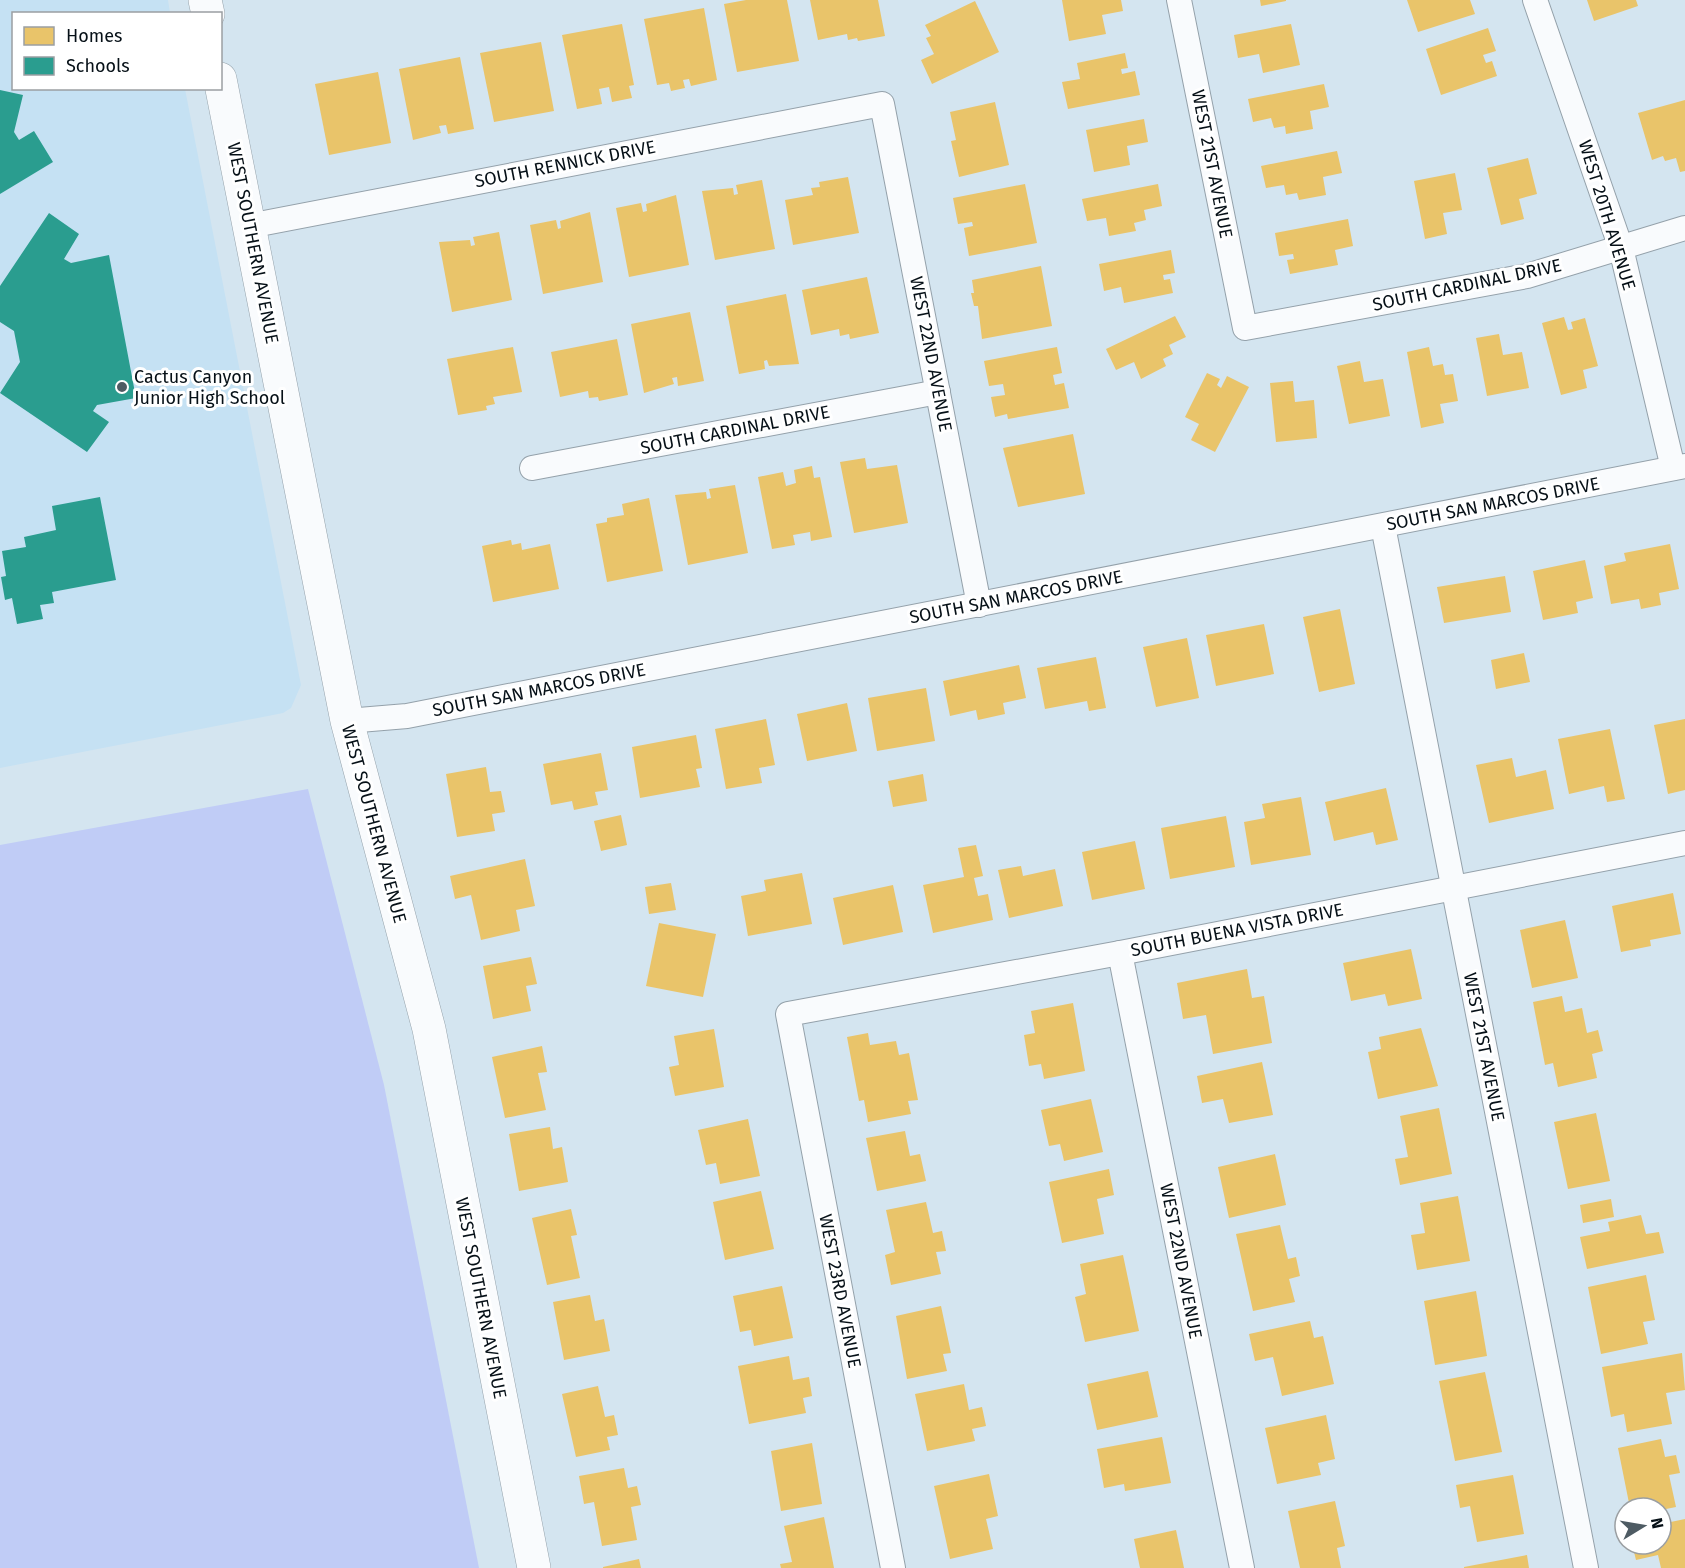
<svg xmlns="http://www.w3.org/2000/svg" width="1685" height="1568" font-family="'Fira Sans',sans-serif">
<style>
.built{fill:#c5e1f3}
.green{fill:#c0ccf6}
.homes{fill:#e9c46a}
.schools{fill:#2a9d8f}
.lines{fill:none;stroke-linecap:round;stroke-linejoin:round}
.street-casing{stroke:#94a1aa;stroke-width:26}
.secondary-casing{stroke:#94a1aa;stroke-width:34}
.street{stroke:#f9fbfd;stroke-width:24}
.secondary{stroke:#f9fbfd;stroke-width:33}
.poi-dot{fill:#4e5b63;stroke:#fff;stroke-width:2}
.labels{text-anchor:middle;stroke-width:6;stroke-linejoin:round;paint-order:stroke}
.street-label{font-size:18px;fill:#061017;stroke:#fff}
.poi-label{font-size:18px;fill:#061017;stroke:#fff;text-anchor:start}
</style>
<rect width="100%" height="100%" fill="#d4e5f0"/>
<path class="built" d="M0 0H168L170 13 14 14V88L185 89 301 685 291 708 283 713 0 768Z"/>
<path class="green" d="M308 789 384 1085 479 1568H0V845Z"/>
<g class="homes">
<path d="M746 0H787L799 61 737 72 724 4Z"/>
<path d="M810 0H878L885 36 858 41 857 38 848 40 847 34 818 40Z"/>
<path d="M1062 0H1121L1123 11 1102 15 1106 34 1069 41Z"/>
<path d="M1260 0H1286V1L1261 6Z"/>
<path d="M1407 0H1470L1475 14 1418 32Z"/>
<path d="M1587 0H1636L1638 6 1594 21Z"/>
<path d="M975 1 999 52 932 84 921 60 934 54 926 38 931 36 925 25Z"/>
<path d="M704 8 717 80 691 86 689 79 683 80 685 88 671 91 669 83 657 85 644 19Z"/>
<path d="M622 24 634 85 629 86 632 98 612 102 609 87 599 89 602 104 577 109 562 35Z"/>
<path d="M1291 24 1300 65 1263 73 1259 54 1238 58 1234 35Z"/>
<path d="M1488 28 1496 51 1483 55 1486 63 1492 61 1497 76 1441 95 1426 49Z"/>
<path d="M541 42 554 111 494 122 480 53Z"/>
<path d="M1125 53 1128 68 1121 69 1122 74 1135 71 1140 95 1068 109 1062 82 1080 79 1077 63Z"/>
<path d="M460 57 474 129 448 134 446 125 439 126 441 133 413 140 399 69Z"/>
<path d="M378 72 391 143 329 155 315 84Z"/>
<path d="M1324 84 1329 107 1310 111 1313 129 1286 134 1285 126 1274 128 1271 118 1253 122 1248 99Z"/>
<path d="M1685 100V171L1680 172 1676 158 1665 161 1663 156 1652 160 1638 113Z"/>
<path d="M995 102 1009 165 959 177 951 141 956 140 950 112Z"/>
<path d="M1144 119 1148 142 1127 146 1130 165 1094 172 1086 130Z"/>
<path d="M1337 151 1342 173 1323 177 1326 195 1299 200 1297 193 1286 195 1284 185 1266 188 1261 166Z"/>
<path d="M1528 158 1537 194 1519 199 1524 219 1501 225 1487 168Z"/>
<path d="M1455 173 1462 210 1443 213 1447 234 1425 239 1414 181Z"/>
<path d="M848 177 859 233 793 245 785 200 813 195 811 188 820 187 819 182Z"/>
<path d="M762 180 775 249 715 260 702 191 733 188 734 195 738 194 736 185Z"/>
<path d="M1025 184 1037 243 969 256 964 228 973 226 972 222 958 224 953 198Z"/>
<path d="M1158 184 1162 206 1144 210 1146 220 1134 223 1136 231 1109 236 1106 218 1087 221 1082 199Z"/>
<path d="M676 195 689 265 629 277 616 208 641 203 643 212 647 211 646 204Z"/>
<path d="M590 212 603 282 543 294 530 225 556 220 558 229 561 228 560 221Z"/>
<path d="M1348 219 1353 246 1335 250 1338 265 1290 274 1287 260 1294 259 1293 254 1279 256 1275 233Z"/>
<path d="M499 232 512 300 452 312 439 242 470 240 471 246 475 245 473 237Z"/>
<path d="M1171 250 1175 273 1163 275 1164 280 1170 279 1173 293 1124 303 1121 287 1104 291 1099 264Z"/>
<path d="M1041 266 1052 326 982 339 978 306H974L971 293H974L972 280Z"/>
<path d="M867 277 879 333 850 339 849 334 840 336 839 329 811 335 802 290Z"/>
<path d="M786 294 799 364 769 366 767 360 764 361 765 369 739 374 726 306Z"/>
<path d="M690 312 704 381 678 386 677 377 672 378 674 384 644 393 631 324Z"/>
<path d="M1175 316 1186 337 1169 345 1173 354 1163 359 1166 366 1141 379 1134 362 1116 370 1106 349Z"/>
<path d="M1564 317 1568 330 1573 329 1571 322 1585 318 1598 366 1583 370 1587 388 1561 395 1542 323Z"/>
<path d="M1499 334 1503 355 1522 352 1529 388 1487 396 1476 338Z"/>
<path d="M617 339 628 395 599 401 598 397 589 398 588 391 560 397 551 352Z"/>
<path d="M513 347 522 392 493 397 495 404 486 406 487 410 458 415 447 359Z"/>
<path d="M1057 347 1062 373 1053 375 1055 385 1064 383 1069 408 1008 419 1007 414 995 417 991 397 1005 395 1003 384 989 386 984 361Z"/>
<path d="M1429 347 1433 366 1443 364 1445 375 1453 374 1458 401 1440 404 1444 423 1421 428 1407 352Z"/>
<path d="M1360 361 1364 382 1383 379 1390 416 1349 424 1337 366Z"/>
<path d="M1207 373 1220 379 1217 385 1221 388 1227 376 1249 387 1215 452 1191 440 1199 424 1185 417Z"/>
<path d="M1293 381 1295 402 1314 400 1317 438 1276 442 1270 383Z"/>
<path d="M1073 434 1085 494 1018 507 1003 448Z"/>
<path d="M865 458 867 469 897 465 908 523 854 533 840 462Z"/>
<path d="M812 466 814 478 820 477 832 537 811 541 810 532 793 535 795 545 772 549 758 477 783 472 786 486 796 483 794 470Z"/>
<path d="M735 485 748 553 688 565 675 495 706 492 707 499 711 498 709 489Z"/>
<path d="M649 498 663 571 607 582 596 524 607 522V518L624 515 622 504Z"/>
<path d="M511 540 512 545 521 543 522 550 550 544 559 589 493 602 482 546Z"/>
<path d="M1670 544 1679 589 1659 593 1661 605 1641 609 1639 599 1611 604 1604 566 1626 561 1624 553Z"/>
<path d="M1585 560 1593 598 1576 602 1578 613 1543 620 1533 571Z"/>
<path d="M1505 576 1511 612 1444 623 1437 587Z"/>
<path d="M1340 609 1355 684 1319 692 1303 617Z"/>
<path d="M1264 624 1274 674 1216 686 1206 635Z"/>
<path d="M1187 638 1199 698 1156 707 1143 647Z"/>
<path d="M1524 653 1530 682 1496 689 1491 660Z"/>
<path d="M1096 657 1106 708 1089 711 1087 701 1045 709 1037 668Z"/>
<path d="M1019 665 1026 698 1003 703 1005 714 978 720 976 710 950 716 943 681Z"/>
<path d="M926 688 935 741 877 751 868 698Z"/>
<path d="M847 703 857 751 807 761 797 714Z"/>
<path d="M766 719 775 765 759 768 762 783 726 789 715 729Z"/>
<path d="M1685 719V790L1668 794 1654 725Z"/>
<path d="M1610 729 1625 799 1607 802 1604 786 1569 794 1558 739Z"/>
<path d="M696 735 702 768 696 769 700 787 640 798 632 747Z"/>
<path d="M601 753 608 790 595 792 598 805 574 810 572 801 551 805 543 764Z"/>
<path d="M1512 758 1516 777 1546 770 1554 809 1489 823 1476 765Z"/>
<path d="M486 767 490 792 501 791 505 812 492 814 495 831 457 837 446 774Z"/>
<path d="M923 774 927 801 893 807 888 781Z"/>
<path d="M1386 788 1398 840 1376 845 1373 832 1334 841 1325 802Z"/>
<path d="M1301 797 1311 855 1251 865 1244 822 1265 818 1262 804Z"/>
<path d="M621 815 627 845 601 851 594 821Z"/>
<path d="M1226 816 1235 867 1170 879 1161 828Z"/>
<path d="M1135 841 1145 889 1092 900 1082 852Z"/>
<path d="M976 845 983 876 974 878 978 896 988 894 993 920 933 933 923 885 964 877 958 848Z"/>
<path d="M525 859 535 906 516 910 520 931 481 940 471 895 455 899 450 876Z"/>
<path d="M1021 866 1023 876 1055 869 1063 906 1009 918 998 870Z"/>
<path d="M802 873 812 924 748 936 741 896 766 891 764 880Z"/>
<path d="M671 883 676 910 649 914 645 887Z"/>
<path d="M893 885 903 932 843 945 833 898Z"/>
<path d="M1673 893 1681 934 1650 940 1651 946 1621 952 1612 906Z"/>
<path d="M1565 920 1578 978 1532 988 1520 930Z"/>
<path d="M659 923 716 934 703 997 646 986Z"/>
<path d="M1411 949 1422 999 1388 1006 1385 994 1351 1001 1343 963Z"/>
<path d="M531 957 537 984 526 986 531 1011 493 1019 483 966Z"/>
<path d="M1247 969 1252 998 1264 996 1272 1043 1213 1054 1206 1015 1183 1019 1177 983Z"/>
<path d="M1562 996 1565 1012 1582 1008 1587 1033 1598 1030 1603 1051 1592 1054 1597 1078 1558 1087 1553 1063 1545 1065 1533 1002Z"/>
<path d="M1073 1003 1085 1071 1044 1079 1041 1064 1029 1066 1024 1035 1035 1033 1031 1011Z"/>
<path d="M1421 1028 1438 1086 1378 1099 1368 1052 1381 1049 1379 1037Z"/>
<path d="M714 1029 724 1087 675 1096 669 1067 679 1065 674 1036Z"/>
<path d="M868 1033 870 1045 896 1041 899 1055 909 1053 918 1100 908 1101 911 1114 868 1122 864 1100 859 1101 847 1037Z"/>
<path d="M542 1046 547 1072 538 1073 546 1110 505 1118 492 1057Z"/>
<path d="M1262 1062 1273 1115 1229 1123 1223 1099 1202 1103 1197 1076Z"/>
<path d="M1091 1099 1103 1152 1064 1161 1060 1144 1049 1146 1041 1110Z"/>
<path d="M1439 1108 1452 1174 1400 1185 1395 1159 1408 1157 1400 1116Z"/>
<path d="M1596 1113 1610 1181 1568 1189 1554 1122Z"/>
<path d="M748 1119 760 1176 720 1184 716 1163 706 1165 698 1130Z"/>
<path d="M550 1127 553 1149 562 1147 568 1182 519 1191 509 1134Z"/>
<path d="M905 1131 910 1156 920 1154 926 1181 877 1191 866 1138Z"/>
<path d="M1275 1154 1286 1205 1229 1218 1218 1167Z"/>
<path d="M1109 1169 1114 1195 1097 1199 1104 1234 1062 1243 1049 1182Z"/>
<path d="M761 1191 774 1249 725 1260 713 1202Z"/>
<path d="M1458 1196 1470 1261 1417 1270 1411 1235 1425 1233 1420 1203Z"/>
<path d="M1611 1199 1614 1217 1583 1223 1580 1205Z"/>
<path d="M926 1202 933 1233 942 1231 946 1251 936 1252 941 1274 891 1285 885 1255 895 1252 886 1210Z"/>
<path d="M571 1209 577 1235 571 1236 580 1278 547 1285 532 1218Z"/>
<path d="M1641 1215 1646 1234 1659 1232 1664 1253 1587 1269 1580 1237 1610 1231 1608 1222Z"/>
<path d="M1280 1225 1288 1259 1296 1257 1300 1276 1289 1279 1295 1302 1253 1311 1236 1234Z"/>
<path d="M1123 1255 1139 1331 1085 1342 1075 1297 1086 1294 1080 1264Z"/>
<path d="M1646 1275 1655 1320 1643 1322 1648 1344 1601 1354 1588 1287Z"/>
<path d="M782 1286 793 1338 754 1346 751 1330 740 1332 733 1296Z"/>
<path d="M1476 1291 1487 1356 1435 1365 1424 1301Z"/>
<path d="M590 1295 595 1321 604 1319 610 1351 564 1360 553 1302Z"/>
<path d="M941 1306 951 1353 943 1354 947 1371 907 1379 896 1316Z"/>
<path d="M1310 1321 1314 1338 1323 1336 1334 1384 1282 1396 1273 1357 1255 1361 1249 1334Z"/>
<path d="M1682 1353 1685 1390 1666 1393 1672 1424 1627 1432 1624 1414 1611 1417 1602 1367Z"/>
<path d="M789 1356 793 1380 809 1377 812 1396 803 1398 806 1413 749 1424 738 1366Z"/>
<path d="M1148 1371 1158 1417 1097 1430 1087 1384Z"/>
<path d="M1485 1372 1502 1452 1455 1461 1439 1381Z"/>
<path d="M964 1384 969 1410 982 1407 986 1426 972 1429 975 1441 927 1451 915 1394Z"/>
<path d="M598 1386 605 1417 614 1415 618 1435 607 1437 610 1450 576 1457 562 1394Z"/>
<path d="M1326 1415 1335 1459 1318 1463 1321 1475 1277 1484 1265 1428Z"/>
<path d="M1162 1437 1171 1483 1125 1491 1124 1484 1104 1488 1097 1449Z"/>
<path d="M1661 1439 1665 1457 1676 1455 1680 1473 1669 1475 1676 1507 1661 1510V1508H1630L1618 1448Z"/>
<path d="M812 1443 822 1504 781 1511 771 1451Z"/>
<path d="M624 1468 628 1488 637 1486 641 1505 631 1507 637 1540 602 1546 594 1502 584 1504 579 1476Z"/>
<path d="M989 1474 998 1516 986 1519 993 1549 950 1559 934 1486Z"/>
<path d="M1513 1475 1524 1534 1477 1542 1470 1506 1460 1508 1456 1485Z"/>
<path d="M1335 1501 1345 1546 1337 1548 1341 1568H1300L1288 1511Z"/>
<path d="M824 1517 834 1568H781L780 1564 792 1562 784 1526Z"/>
<path d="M1685 1519V1568H1661L1658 1555 1636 1560 1632 1544H1661V1524Z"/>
<path d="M1176 1530 1184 1568H1140L1134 1539Z"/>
<path d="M1527 1555 1529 1568H1464V1567Z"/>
<path d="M639 1559 641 1568H603V1567Z"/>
</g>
<g class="schools">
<path d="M0 90 23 95 14 132 19 140 34 131 53 162 0 194Z"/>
<path d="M49 213 79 234 64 259 71 263 109 255 136 398 97 405 93 411 109 422 87 452 0 393 20 362 14 331 0 322V286Z"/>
<path d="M100 497 116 580 52 592 54 603 40 605 43 619 17 624 12 598 5 600 1 577 6 576 2 551 26 547 24 537 56 530 52 506Z"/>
</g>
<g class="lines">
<g class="street-casing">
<g id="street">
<path d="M1179 0 1245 328 1527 276 1685 228"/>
<path d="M1535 0 1621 248 1673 468"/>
<path d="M249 226 882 104 979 605"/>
<path d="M532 468 938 392"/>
<path d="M1383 526 1586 1568"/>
<path d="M347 721 407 716 1685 466"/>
<path d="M1120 953 1242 1568"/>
<path d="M893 1568 788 1014 1120 953 1685 843"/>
</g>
</g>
<g class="secondary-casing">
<g id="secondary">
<path d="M205 0 208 14"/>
<path d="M220 79 347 721 429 1029 534 1568"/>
</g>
</g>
<use href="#street" class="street"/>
<use href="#secondary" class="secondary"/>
</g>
<circle class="poi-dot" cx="122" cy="387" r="6"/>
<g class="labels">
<g class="street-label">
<text transform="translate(565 164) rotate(-11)" y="6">SOUTH RENNICK DRIVE</text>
<text transform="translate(1212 164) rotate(79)" y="6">WEST 21ST AVENUE</text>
<text transform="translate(1607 215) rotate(73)" y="6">WEST 20TH AVENUE</text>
<text transform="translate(253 243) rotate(79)" y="6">WEST SOUTHERN AVENUE</text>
<text transform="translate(1467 285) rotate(-12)" y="6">SOUTH CARDINAL DRIVE</text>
<text transform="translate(931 354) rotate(79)" y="6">WEST 22ND AVENUE</text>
<text transform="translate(735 430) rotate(-11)" y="6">SOUTH CARDINAL DRIVE</text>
<text transform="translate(1493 504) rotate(-11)" y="6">SOUTH SAN MARCOS DRIVE</text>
<text transform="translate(1016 597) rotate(-11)" y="6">SOUTH SAN MARCOS DRIVE</text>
<text transform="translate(539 690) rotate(-11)" y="6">SOUTH SAN MARCOS DRIVE</text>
<text transform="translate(374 824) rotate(75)" y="6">WEST SOUTHERN AVENUE</text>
<text transform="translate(1237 930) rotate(-11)" y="6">SOUTH BUENA VISTA DRIVE</text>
<text transform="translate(1484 1047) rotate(79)" y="6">WEST 21ST AVENUE</text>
<text transform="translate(1181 1261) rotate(79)" y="6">WEST 22ND AVENUE</text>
<text transform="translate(840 1291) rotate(79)" y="6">WEST 23RD AVENUE</text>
<text transform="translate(481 1298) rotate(79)" y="6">WEST SOUTHERN AVENUE</text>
</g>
<g class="poi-label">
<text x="134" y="383">Cactus Canyon<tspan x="134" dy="21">Junior High School</tspan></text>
</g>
</g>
<rect x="12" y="12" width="210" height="78" fill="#ffffff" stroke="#9b9fa2" stroke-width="1.5"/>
<rect x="24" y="27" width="30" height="18" fill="#e9c46a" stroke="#9b9fa2" stroke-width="1.5"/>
<text x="66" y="42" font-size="18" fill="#061017">Homes</text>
<rect x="24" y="57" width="30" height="18" fill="#2a9d8f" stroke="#9b9fa2" stroke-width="1.5"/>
<text x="66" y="72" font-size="18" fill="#061017">Schools</text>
<g transform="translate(1643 1526) rotate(79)"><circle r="28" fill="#ffffff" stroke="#9b9fa2" stroke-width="1.5"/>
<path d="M0-4.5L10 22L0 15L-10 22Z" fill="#4e5b63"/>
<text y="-9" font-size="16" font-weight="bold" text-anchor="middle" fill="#061017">N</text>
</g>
</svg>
